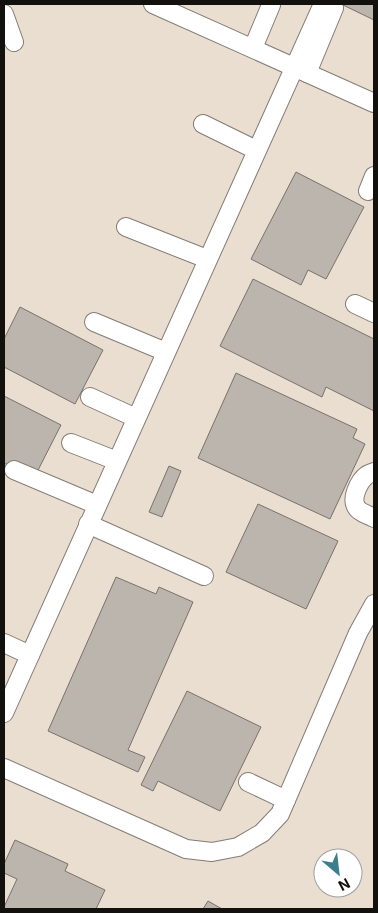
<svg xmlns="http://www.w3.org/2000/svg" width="378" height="913" font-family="Inter,sans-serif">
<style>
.built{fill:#eaded0;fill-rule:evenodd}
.building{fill:#bcb5ae;stroke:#78726b}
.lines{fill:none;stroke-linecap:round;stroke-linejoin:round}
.minor-casing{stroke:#837c75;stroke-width:20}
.minor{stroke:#fff;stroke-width:18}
</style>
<rect width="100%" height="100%" fill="#f1eae2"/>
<path class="built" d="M4 4H374V909H4ZM323 858H353V888H323Z"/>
<g class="building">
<path d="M341 4H374V20Z"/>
<path d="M296 172 364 207 326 279 308 270 301 285 251 259Z"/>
<path d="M253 279 374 339V411L326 387 322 397 220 346Z"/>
<path d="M20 307 103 350 75 404 4 367V339Z"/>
<path d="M236 373 357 429 353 438 365 444 330 519 198 458Z"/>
<path d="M4 396 61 425 34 478 4 463Z"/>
<path d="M169 466 181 471 162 517 149 512Z"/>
<path d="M258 504 338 541 306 609 226 572Z"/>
<path d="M116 577 156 594 159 587 193 602 128 750 145 757 138 772 48 731Z"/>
<path d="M187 691 261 727 220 811 158 781 153 791 141 785Z"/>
<path d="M15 840 68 864 65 871 105 890 96 909H4V907L17 879 4 873V864Z"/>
<path d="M208 901 222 909H203Z"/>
</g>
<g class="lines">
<g class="minor-casing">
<g id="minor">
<path d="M153 4 374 103"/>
<path d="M4 14 14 42"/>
<path d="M253 48 271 5"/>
<path d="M307 73 334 8"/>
<path d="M203 124 256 150"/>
<path d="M368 191 374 176"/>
<path d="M126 227 207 259"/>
<path d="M355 304 374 313"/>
<path d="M94 322 166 352"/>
<path d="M90 397 136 418"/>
<path d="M71 443 117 461"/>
<path d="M14 470 97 505"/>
<path d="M374 472C372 473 368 474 367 475 359 481 350 499 357 508 360 513 369 515 374 518"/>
<path d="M88 524 204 576"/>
<path d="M4 643 30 655"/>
<path d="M4 713 323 4"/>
<path d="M4 768 186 849 212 852 238 847 262 833 280 814 358 633 374 604"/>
<path d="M248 782 286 800"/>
</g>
</g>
<use href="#minor" class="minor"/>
</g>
<rect width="378" height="913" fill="none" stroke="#13110e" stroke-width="10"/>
<g transform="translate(338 873) rotate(152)"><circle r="24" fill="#ffffff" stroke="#a1a09f"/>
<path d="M0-4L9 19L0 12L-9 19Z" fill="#3b7e8e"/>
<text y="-8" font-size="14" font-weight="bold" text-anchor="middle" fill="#13110e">N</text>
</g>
</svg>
